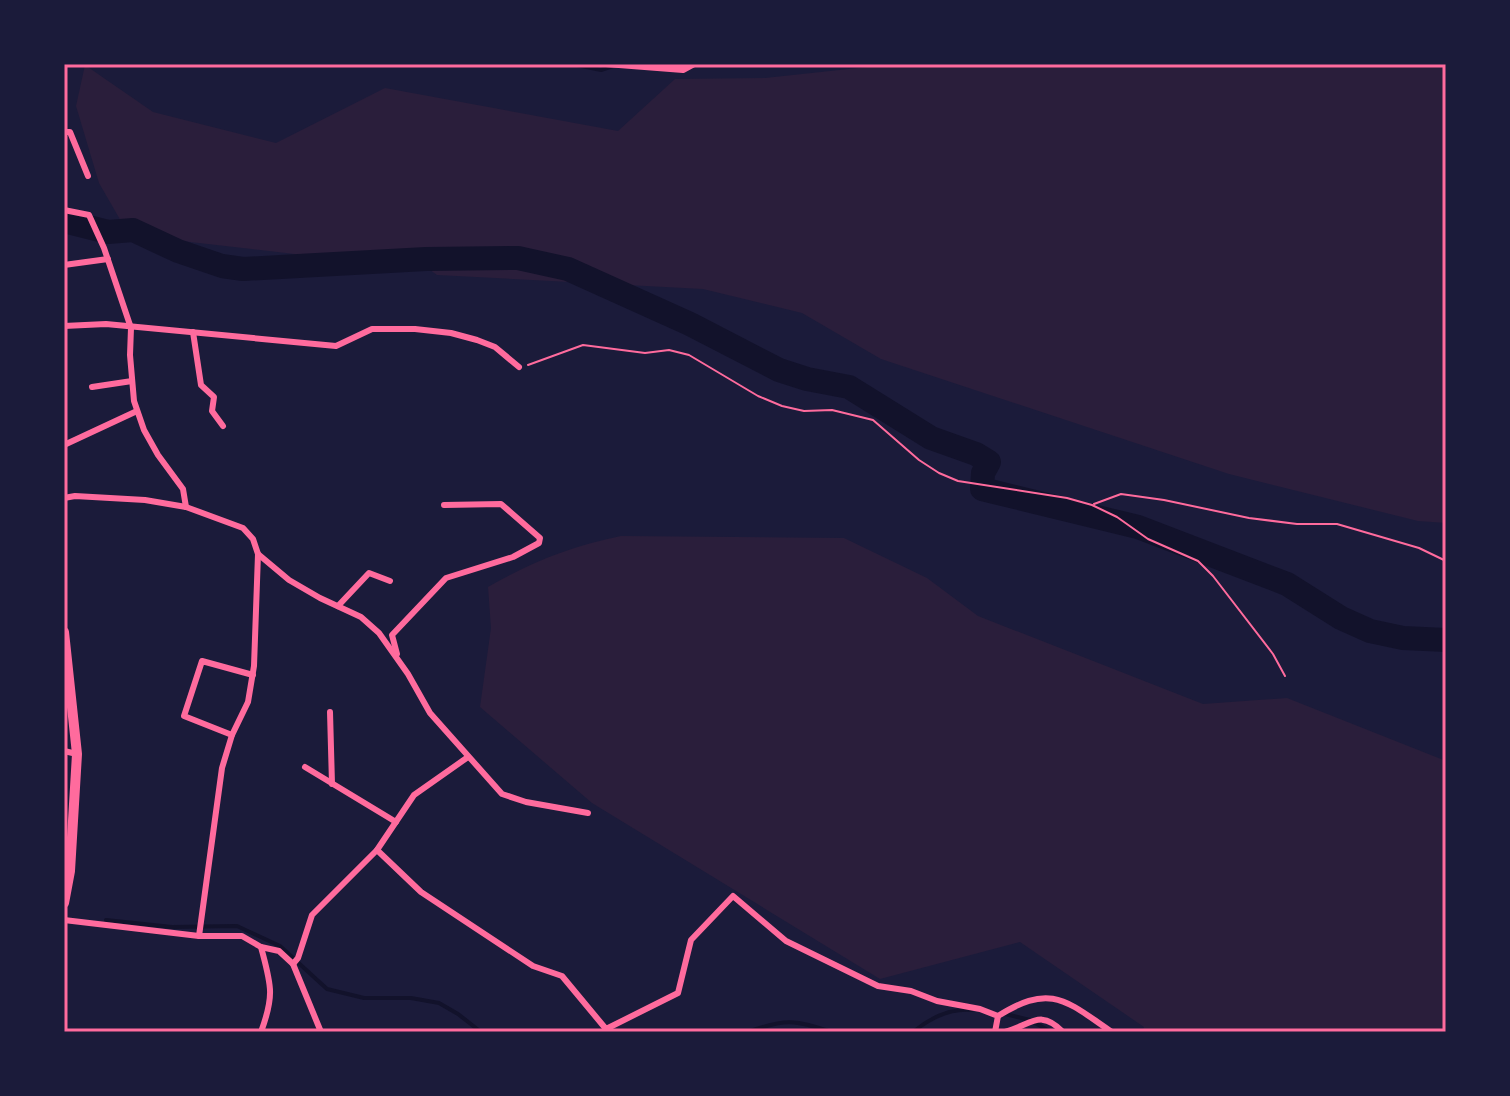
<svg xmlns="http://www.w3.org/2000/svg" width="1510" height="1096" font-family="Manrope,sans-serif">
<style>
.green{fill:#2a1e3b}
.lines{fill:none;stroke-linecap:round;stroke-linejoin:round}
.stream{stroke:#12122b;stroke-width:4}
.river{stroke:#12122b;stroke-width:24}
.path{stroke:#ff6b9d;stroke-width:2}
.minor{stroke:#ff6b9d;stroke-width:6}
.primary{stroke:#ff6b9d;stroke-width:10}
.neatline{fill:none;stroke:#ff6b9d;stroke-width:3}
</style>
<rect width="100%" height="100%" fill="#1b1b3a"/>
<g class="green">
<path d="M895 64H1446V523L1418 521 1229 474 881 359 802 313 703 289 437 275 411 256 303 255 129 235 99 183 76 106 85 65 153 112 276 143 385 88 618 131 675 79 765 78Z"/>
<path d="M621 536 844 538 927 578 978 616 1203 704 1287 698 1446 761V1032H1142L1144 1027 1020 942 880 979 592 803 480 707 491 628 488 587C532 562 571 546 621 536Z"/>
</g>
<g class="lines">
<g class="stream">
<path d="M572 64 601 70 616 65"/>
<path d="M106 920 172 927 237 926 280 946 327 989 364 998H411L439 1003 458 1014 481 1032"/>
<path d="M1005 1014 1030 1020 1051 1032"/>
<path d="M748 1032C786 1018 795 1020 832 1032"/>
<path d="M913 1032C930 1018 950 1008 972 1010"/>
</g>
<path class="river" d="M64 221 108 232 133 230 178 251 222 266 243 269 426 259 518 258 568 269 690 324 779 370 807 379 849 387 931 438 976 454 989 462 983 473 982 489 1138 527 1287 584 1341 618 1370 631 1403 638 1446 640"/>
<g class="path">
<path d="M528 365 583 345 645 353 669 350 689 355 758 396 782 406 804 411 832 410 873 420 919 460 939 473 958 481 1067 498 1092 505 1117 517 1148 539 1198 561 1213 576 1273 654 1285 676"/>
<path d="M1094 504 1121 494 1164 500 1249 518 1297 524H1337L1419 548 1446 561"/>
</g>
<g class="minor">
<path d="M606 64 683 70 694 64"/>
<path d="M64 132H70L88 176"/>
<path d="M64 210 89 215 104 248 131 328 130 355 134 401 144 430 158 455 183 489 186 507"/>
<path d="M64 265 108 259"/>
<path d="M64 326 106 324 336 346 372 329H415L451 333 477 340 495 347 519 367"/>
<path d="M193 332 201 385 214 397 212 411 223 426"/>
<path d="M92 387 132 381"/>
<path d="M64 445 137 411"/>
<path d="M64 498 75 496 145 500 186 507 243 528 253 539 258 554 289 580 320 598 361 617 379 633 408 674 430 713 502 794 526 802 588 813"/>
<path d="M338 606 369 573 390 581"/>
<path d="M397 654 392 635 446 578 513 557 539 543 540 538 501 504 444 505"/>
<path d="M330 712 332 784"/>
<path d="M232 735 184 716 202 661 253 675"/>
<path d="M64 751 77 754"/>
<path d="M305 767 396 822"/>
<path d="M377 850 421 892 533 966 562 976 606 1029 678 993 691 940 733 896 786 941 878 986 911 991 937 1001 980 1009 998 1016 995 1032"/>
<path d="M64 920 199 936H242L261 947C271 985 275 994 261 1032"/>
<path d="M199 936 222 768 232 735 248 702 254 666 258 554"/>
<path d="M261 947 279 951 293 964 321 1032"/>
<path d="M293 964 298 958 312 915 377 850 414 795 468 757"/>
<path d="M998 1016C1051 983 1065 1000 1112 1032"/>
<path d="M1005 1032C1031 1025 1040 1008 1063 1032"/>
</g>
<path class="primary" d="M64 632 77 754 70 871 64 903"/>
</g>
<rect width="1510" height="1096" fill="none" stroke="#1b1b3a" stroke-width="132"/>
<rect x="66" y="66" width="1378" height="964" class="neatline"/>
</svg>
